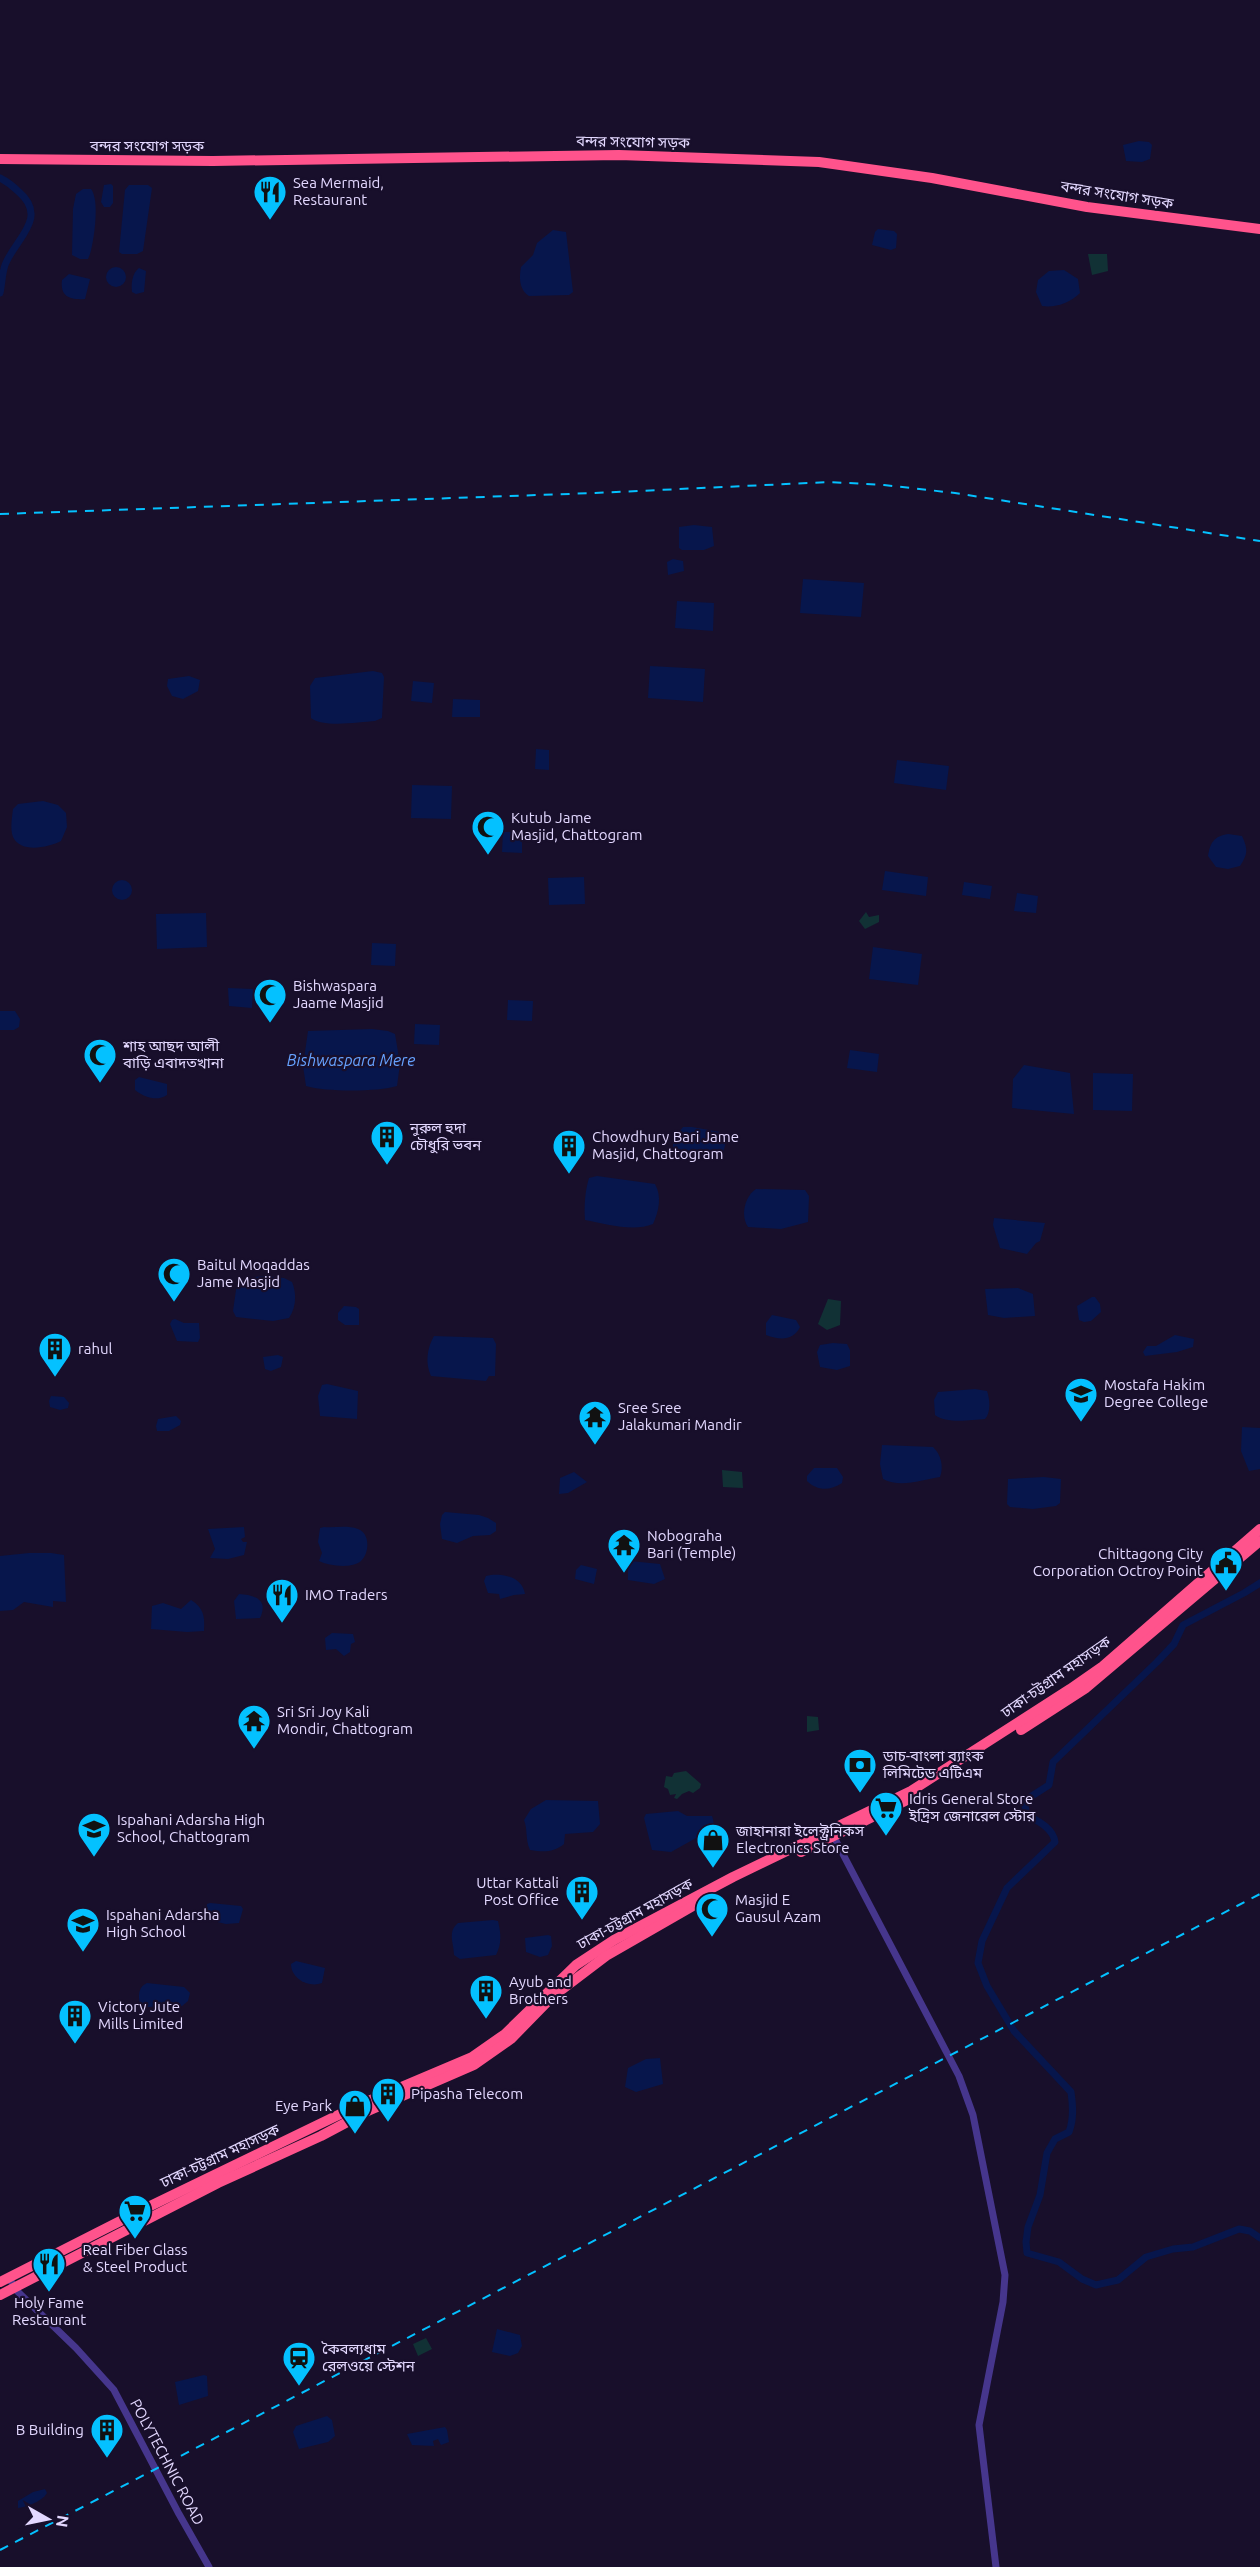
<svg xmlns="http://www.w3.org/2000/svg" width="1260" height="2567" font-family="Ubuntu,'Noto Sans Bengali',sans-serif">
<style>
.green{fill:#113135}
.water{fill:#07164c}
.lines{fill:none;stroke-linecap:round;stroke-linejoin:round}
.canal{stroke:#07164c;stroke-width:7}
.minor{stroke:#46368d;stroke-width:7}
.highway{stroke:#ff538c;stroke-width:10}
.rail{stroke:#04c1ff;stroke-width:2;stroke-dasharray:9 8;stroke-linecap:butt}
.labels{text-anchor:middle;stroke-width:4.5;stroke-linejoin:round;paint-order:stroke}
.street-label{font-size:15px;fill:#e3d8ff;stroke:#180f2b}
.poi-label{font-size:15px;fill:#e3d8ff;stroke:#180f2b;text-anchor:start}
.water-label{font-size:16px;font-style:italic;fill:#66a2ff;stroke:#180f2b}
</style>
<rect width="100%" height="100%" fill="#180f2b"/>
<g class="green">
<path d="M1088 254H1107L1108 271 1092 275Z"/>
<path d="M866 912 869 917 879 915V922L865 929 859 921Z"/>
<path d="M828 1299 841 1301 840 1325 827 1330 818 1324Z"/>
<path d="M722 1470 742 1472 743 1488 723 1487Z"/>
<path d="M807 1716 818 1717 819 1730 807 1732Z"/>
<path d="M686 1771 701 1784 700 1788 693 1793 689 1791 682 1794 677 1799 674 1798 676 1794 670 1795 668 1789 664 1787 666 1776 672 1777 674 1773Z"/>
<path d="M426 2338 432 2349 418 2356 413 2344Z"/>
</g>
<g class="water">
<path d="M1139 141 1149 142 1152 145 1150 159 1142 162 1126 161 1123 145Z"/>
<path d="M111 184 113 186V203L110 207H104L101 202 104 185Z"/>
<path d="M129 185H148L152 188 143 251 137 254H122L119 252 125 190Z"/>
<path d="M83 189H91C100 200 94 241 90 254L88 259H80L72 255 73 209 76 194Z"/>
<path d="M878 229 894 231 897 234 896 248 891 250 872 245 875 232Z"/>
<path d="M553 230 566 232 573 292 569 295 529 296C519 290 519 277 521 267L533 255 537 243Z"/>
<circle cx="116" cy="277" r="10"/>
<path d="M139 268 146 271 144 292 136 294 132 292C131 284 132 273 139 268Z"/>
<path d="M1064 270 1078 279 1080 293C1070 303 1055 308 1042 306L1036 292 1038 280 1049 271Z"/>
<path d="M69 274 90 279 85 299C70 300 60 297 62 280Z"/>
<path d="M694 525 712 527 714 546 704 550H682L679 548V527Z"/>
<path d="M673 559 683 561 684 571 668 575 667 562Z"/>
<path d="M803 579 864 583 861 617 800 613Z"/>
<path d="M677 601 714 603 713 631 675 628Z"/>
<path d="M650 666 705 669 703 702 648 698Z"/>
<path d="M373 671 382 673 384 677 382 718 375 721C360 722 323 728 311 718L310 686 315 678Z"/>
<path d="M189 676 200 680 198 691 183 699 172 696 167 686 168 679Z"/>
<path d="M413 681 434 683 432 703 411 701Z"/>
<path d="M453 699 480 700V717H452Z"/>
<path d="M536 749 549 750V770L535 769Z"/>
<path d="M897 760 949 766 946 790 894 783Z"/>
<path d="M412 785 452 786 451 819 411 818Z"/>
<path d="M43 801 58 805 66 813 67 827 61 841C49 847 21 854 13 837 10 829 12 817 13 809L18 804Z"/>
<path d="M503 832H522V853L502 852Z"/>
<path d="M1228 834 1242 836C1248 849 1248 854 1240 866L1228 869 1216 867 1208 856C1210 843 1214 836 1228 834Z"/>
<path d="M885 871 928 877 926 896 882 890Z"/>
<path d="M584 877 585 904 549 905 548 878Z"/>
<circle cx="122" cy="890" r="10"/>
<path d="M964 882 992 886 990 899 962 895Z"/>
<path d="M1017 893 1038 896 1036 913 1014 911Z"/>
<path d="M206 913 207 947 157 949 156 914Z"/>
<path d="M372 943 396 944 395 966 371 965Z"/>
<path d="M873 947 922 954 918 985 869 979Z"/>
<path d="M228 988 253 989 252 1008 229 1006Z"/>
<path d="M508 1000 533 1001 532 1021 507 1020Z"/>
<path d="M0 1011H15L20 1019 19 1027 14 1030H0Z"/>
<path d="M415 1024 440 1025 439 1045 414 1044Z"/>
<path d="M372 1029 388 1031 395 1034 400 1064 397 1086C378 1092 325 1092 306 1086L303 1066 308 1031Z"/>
<path d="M850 1050 879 1054 877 1072 847 1068Z"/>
<path d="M1024 1065 1070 1073 1074 1114 1012 1108 1013 1079Z"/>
<path d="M1093 1073 1133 1074 1132 1111 1093 1110Z"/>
<path d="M139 1077 167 1084V1095C157 1102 144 1097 135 1090V1080Z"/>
<path d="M683 1127H692L726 1133 727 1138 722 1157 687 1159 673 1153V1140Z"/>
<path d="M597 1176 655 1184C662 1196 659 1211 653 1224 634 1232 605 1224 585 1220 584 1206 585 1191 589 1178Z"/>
<path d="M756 1189 805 1190 809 1196 808 1222 781 1229 748 1227C740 1215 745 1196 756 1189Z"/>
<path d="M994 1218 1045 1223 1040 1241 1036 1243 1027 1254 1000 1248 993 1225Z"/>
<path d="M266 1276 284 1278 292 1282C297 1294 296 1308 289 1318L273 1321 236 1317 233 1311 237 1283 253 1277Z"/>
<path d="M1018 1288 1033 1294 1035 1316 1004 1318 988 1315 985 1289Z"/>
<path d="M1092 1297H1095L1100 1304 1101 1312 1091 1321 1084 1322 1079 1320 1077 1306Z"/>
<path d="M344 1306 356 1307 359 1309V1325H345L338 1320V1313Z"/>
<path d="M772 1315 796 1320 800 1327C793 1341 780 1340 766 1335V1323Z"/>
<path d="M175 1319 184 1323H199L200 1338 198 1342 177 1341 170 1324 172 1320Z"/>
<path d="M1175 1335 1194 1339 1193 1347 1177 1352 1145 1356 1143 1352 1147 1346H1156Z"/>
<path d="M434 1336 493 1338 496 1344 495 1376H489L486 1381 431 1376C425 1363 427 1348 434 1336Z"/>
<path d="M833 1343 847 1344 850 1350V1366L837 1370 820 1367 817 1352 820 1345Z"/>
<path d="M278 1355 283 1357 281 1367 271 1371 265 1369 263 1357Z"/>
<path d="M327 1384 358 1391 357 1419 320 1416 318 1396 322 1385Z"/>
<path d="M975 1389 987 1391C990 1399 991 1413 985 1419 971 1420 946 1424 935 1415L934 1400 938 1392Z"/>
<path d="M51 1396 64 1397 69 1403 68 1408 60 1410 50 1407 49 1401Z"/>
<path d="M176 1416 181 1421 180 1425 169 1431H157L156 1426 158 1419Z"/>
<path d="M1242 1427 1260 1428V1469L1249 1471 1241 1451Z"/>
<path d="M882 1445 933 1447C941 1454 944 1467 940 1477 922 1480 900 1488 883 1479L880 1464Z"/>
<path d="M814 1468H837L843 1477 842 1483C830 1491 817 1491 807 1481V1476Z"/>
<path d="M574 1472 587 1482 568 1493 559 1494 560 1478Z"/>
<path d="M1044 1477 1061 1479 1060 1503 1056 1506 1033 1509 1010 1507 1007 1504 1008 1479Z"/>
<path d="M445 1512 479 1515 488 1518 496 1523V1531L490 1535 473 1536 457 1543 442 1539 440 1524 442 1515Z"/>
<path d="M244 1527 245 1537 241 1539 243 1542H247L244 1555 228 1559 210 1558 215 1549 208 1529Z"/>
<path d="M324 1527C335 1528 347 1525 358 1529 370 1533 370 1553 361 1561 352 1569 329 1566 319 1561L322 1553 318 1542 320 1528Z"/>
<path d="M29 1553H51L64 1555 66 1602 53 1601V1607L24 1602 13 1610 0 1611V1556Z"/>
<path d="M630 1561 660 1564 665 1579 654 1584 628 1580V1563Z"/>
<path d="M581 1565 597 1569 594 1584 575 1579 576 1570Z"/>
<path d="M491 1575C507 1574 522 1578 525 1594L514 1595 500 1599 499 1594 488 1593 484 1581 486 1576Z"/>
<path d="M239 1594C254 1595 269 1599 260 1618L236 1619 234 1601Z"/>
<path d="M191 1600C204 1608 205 1617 204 1631L187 1632 151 1629 152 1606 163 1603 181 1609Z"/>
<path d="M332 1633 353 1634 355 1642 351 1644 350 1652 344 1656 336 1649 326 1650 325 1638Z"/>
<path d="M546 1800 598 1801 600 1824 593 1832 565 1834 564 1844C553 1853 543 1852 530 1850 525 1839 528 1830 524 1820L531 1809Z"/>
<path d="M678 1811 687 1816H712C716 1825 712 1835 706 1842L696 1838 671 1852 652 1850 644 1818 646 1814Z"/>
<path d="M210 1903 241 1906 243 1909 239 1923 226 1924 209 1920 205 1918 207 1904Z"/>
<path d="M493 1920 498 1921C501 1934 502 1943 496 1955L460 1959 454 1955C454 1943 447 1932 458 1923Z"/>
<path d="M548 1935 551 1936 552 1946 548 1955 540 1957 526 1952 525 1938Z"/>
<path d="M296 1961 325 1968 322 1983C309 1988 291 1979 291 1964Z"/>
<path d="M147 1983 184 1987 190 1993 188 2001 182 2006 144 2007 140 2004C138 1996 138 1987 147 1983Z"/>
<path d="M660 2058 663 2084 636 2092 625 2087 628 2068 646 2059Z"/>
<path d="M497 2329 520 2335 522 2346 518 2353 510 2356 492 2352Z"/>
<path d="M204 2375 207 2376 208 2396 179 2405 175 2382Z"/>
<path d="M327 2416 332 2420 335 2436 328 2442 299 2449 293 2432 296 2426Z"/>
<path d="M445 2427 447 2430 449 2442 441 2445 438 2439 433 2441 434 2446 412 2445 407 2434Z"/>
<path d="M45 2489 47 2493C42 2502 25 2507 18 2508V2501L33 2492Z"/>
</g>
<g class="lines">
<g class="canal">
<path d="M0 178C8 182 13 186 19 192 49 218 15 239 5 265 2 274 2 284 0 293"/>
<path d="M1260 1583 1244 1593 1183 1625 1174 1644 1157 1662 1053 1762 1049 1785 1024 1801 1027 1815C1038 1821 1053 1828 1055 1842L1007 1888 982 1941 978 1963 987 1986 1014 2031 1071 2092C1073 2106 1074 2119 1069 2132L1055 2139 1047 2153 1040 2195 1028 2227 1026 2242 1027 2253 1059 2262 1082 2279 1096 2285 1118 2280 1146 2257 1173 2249 1193 2247 1239 2229 1250 2231 1260 2238"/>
</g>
<g class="minor">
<path d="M834 1837 959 2076 973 2115 1005 2275 1003 2302 979 2425 996 2567"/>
<path d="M9 2278 17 2291 76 2348 114 2390 179 2514 209 2567"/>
</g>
<g class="highway">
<path d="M0 159 213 161 619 155 819 162 932 178 1087 207 1260 229"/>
<path d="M1021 1730 1086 1688 1260 1541"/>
<path d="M801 1852 905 1801"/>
<path d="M0 2282 144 2209 361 2104 472 2057 505 2034 576 1965 614 1940 733 1877 911 1791 1070 1689 1103 1666 1260 1529"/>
<path d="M0 2295 218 2183 321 2136 368 2111 474 2065 511 2039 552 1997 606 1956 693 1906"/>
</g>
<g class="rail">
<path d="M0 514 595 493 830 482 884 485 955 493 1260 541"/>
<path d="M0 2550 1260 1894"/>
</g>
</g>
<defs>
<g id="restaurant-pin" transform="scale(1.725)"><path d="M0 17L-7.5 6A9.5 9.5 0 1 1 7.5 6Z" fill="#04c1ff" stroke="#180f2b"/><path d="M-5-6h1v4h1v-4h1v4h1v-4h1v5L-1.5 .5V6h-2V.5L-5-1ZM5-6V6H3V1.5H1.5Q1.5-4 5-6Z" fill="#111"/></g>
<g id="mosque-pin" transform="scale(1.725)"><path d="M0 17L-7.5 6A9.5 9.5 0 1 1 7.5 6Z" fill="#04c1ff" stroke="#180f2b"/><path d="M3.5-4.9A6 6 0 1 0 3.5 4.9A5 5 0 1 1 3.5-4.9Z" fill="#111"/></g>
<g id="building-pin" transform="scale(1.725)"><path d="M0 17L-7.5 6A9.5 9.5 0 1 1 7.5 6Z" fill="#04c1ff" stroke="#180f2b"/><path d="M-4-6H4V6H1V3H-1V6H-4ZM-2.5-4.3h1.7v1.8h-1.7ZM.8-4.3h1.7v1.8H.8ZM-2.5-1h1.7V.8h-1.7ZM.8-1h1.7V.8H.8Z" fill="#111"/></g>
<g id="university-pin" transform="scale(1.725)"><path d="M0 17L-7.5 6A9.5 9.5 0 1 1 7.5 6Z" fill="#04c1ff" stroke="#180f2b"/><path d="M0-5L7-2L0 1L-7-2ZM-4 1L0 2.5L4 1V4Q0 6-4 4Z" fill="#111"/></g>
<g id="temple-pin" transform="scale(1.725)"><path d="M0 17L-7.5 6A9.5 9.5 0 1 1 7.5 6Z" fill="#04c1ff" stroke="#180f2b"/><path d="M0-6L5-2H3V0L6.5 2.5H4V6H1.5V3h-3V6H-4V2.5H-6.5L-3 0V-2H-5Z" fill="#111"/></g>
<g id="civic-pin" transform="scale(1.725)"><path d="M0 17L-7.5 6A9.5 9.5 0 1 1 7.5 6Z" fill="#04c1ff" stroke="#180f2b"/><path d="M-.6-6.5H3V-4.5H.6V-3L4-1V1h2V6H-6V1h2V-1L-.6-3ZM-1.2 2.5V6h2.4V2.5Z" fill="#111"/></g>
<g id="bank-pin" transform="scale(1.725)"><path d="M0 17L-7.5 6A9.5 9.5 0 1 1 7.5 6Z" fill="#04c1ff" stroke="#180f2b"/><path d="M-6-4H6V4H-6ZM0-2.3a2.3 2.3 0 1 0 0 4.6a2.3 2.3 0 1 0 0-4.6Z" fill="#111"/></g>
<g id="supermarket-pin" transform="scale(1.725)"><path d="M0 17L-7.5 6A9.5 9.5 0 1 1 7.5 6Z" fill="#04c1ff" stroke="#180f2b"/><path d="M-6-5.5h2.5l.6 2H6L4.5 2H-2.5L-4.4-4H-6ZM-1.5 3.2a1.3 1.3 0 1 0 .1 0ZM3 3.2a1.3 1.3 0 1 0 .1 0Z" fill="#111"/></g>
<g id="school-pin" transform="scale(1.725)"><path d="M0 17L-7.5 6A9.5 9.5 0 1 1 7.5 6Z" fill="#04c1ff" stroke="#180f2b"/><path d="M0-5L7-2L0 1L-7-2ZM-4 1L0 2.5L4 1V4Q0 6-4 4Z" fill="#111"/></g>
<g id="shop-pin" transform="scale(1.725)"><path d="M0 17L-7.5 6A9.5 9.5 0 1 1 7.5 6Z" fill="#04c1ff" stroke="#180f2b"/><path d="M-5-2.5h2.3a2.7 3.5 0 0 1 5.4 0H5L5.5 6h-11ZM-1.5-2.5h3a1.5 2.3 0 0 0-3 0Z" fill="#111"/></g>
<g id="station-pin" transform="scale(1.725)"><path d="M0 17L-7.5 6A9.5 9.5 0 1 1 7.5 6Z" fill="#04c1ff" stroke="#180f2b"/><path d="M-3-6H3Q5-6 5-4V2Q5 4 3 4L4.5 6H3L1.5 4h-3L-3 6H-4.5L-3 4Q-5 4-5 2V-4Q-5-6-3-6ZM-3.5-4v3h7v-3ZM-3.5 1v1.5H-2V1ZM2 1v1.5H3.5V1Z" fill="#111"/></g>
</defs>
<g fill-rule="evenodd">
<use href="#restaurant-pin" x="270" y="192"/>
<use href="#mosque-pin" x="488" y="827"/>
<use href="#mosque-pin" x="270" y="995"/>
<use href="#mosque-pin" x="100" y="1055"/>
<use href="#building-pin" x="387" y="1137"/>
<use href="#building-pin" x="569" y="1146"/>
<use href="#mosque-pin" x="174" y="1274"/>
<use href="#building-pin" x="55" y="1349"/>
<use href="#university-pin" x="1081" y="1394"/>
<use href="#temple-pin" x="595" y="1417"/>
<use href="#temple-pin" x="624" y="1545"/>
<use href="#civic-pin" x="1226" y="1563"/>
<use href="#restaurant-pin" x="282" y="1595"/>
<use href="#temple-pin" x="254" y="1721"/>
<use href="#bank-pin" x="860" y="1765"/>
<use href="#supermarket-pin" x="886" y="1808"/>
<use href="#school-pin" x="94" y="1829"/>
<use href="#shop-pin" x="713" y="1840"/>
<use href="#building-pin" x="582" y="1892"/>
<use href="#mosque-pin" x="712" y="1909"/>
<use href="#school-pin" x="83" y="1924"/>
<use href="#building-pin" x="486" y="1991"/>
<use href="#building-pin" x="75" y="2016"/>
<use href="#building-pin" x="388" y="2094"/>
<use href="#shop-pin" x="355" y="2106"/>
<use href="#supermarket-pin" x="135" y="2211"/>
<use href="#restaurant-pin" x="49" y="2264"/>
<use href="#station-pin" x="299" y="2358"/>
<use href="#building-pin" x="107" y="2430"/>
</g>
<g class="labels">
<g class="street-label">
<text transform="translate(633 142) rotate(1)" y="5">বন্দর সংযোগ সড়ক</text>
<text x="147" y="151">বন্দর সংযোগ সড়ক</text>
<text transform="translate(1117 195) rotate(9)" y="5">বন্দর সংযোগ সড়ক</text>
<text transform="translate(1056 1677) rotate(-35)" y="5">ঢাকা-চট্টগ্রাম মহাসড়ক</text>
<text transform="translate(635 1914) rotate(-29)" y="5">ঢাকা-চট্টগ্রাম মহাসড়ক</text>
<text transform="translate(220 2156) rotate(-25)" y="5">ঢাকা-চট্টগ্রাম মহাসড়ক</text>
<text transform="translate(167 2462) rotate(62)" y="5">POLYTECHNIC ROAD</text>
</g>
<g class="poi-label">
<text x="293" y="188">Sea Mermaid,<tspan x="293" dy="17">Restaurant</tspan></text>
<text x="511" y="823">Kutub Jame<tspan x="511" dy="17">Masjid, Chattogram</tspan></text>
<text x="293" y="991">Bishwaspara<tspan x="293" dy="17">Jaame Masjid</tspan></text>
<text x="123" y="1051">শাহ আছদ আলী<tspan x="123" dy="17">বাড়ি এবাদতখানা</tspan></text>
<text x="410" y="1133">নুরুল হুদা<tspan x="410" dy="17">চৌধুরি ভবন</tspan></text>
<text x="592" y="1142">Chowdhury Bari Jame<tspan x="592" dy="17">Masjid, Chattogram</tspan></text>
<text x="197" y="1270">Baitul Moqaddas<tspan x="197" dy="17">Jame Masjid</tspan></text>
<text x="78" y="1354">rahul</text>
<text x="1104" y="1390">Mostafa Hakim<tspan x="1104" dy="17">Degree College</tspan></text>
<text x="618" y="1413">Sree Sree<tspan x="618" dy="17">Jalakumari Mandir</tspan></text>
<text x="647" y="1541">Nobograha<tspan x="647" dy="17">Bari (Temple)</tspan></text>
<text x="1203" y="1559" text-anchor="end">Chittagong City<tspan x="1203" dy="17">Corporation Octroy Point</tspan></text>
<text x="305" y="1600">IMO Traders</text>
<text x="277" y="1717">Sri Sri Joy Kali<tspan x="277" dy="17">Mondir, Chattogram</tspan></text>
<text x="883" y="1761">ডাচ-বাংলা ব্যাংক<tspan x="883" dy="17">লিমিটেড এটিএম</tspan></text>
<text x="909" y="1804">Idris General Store<tspan x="909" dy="17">ইদ্রিস জেনারেল স্টোর</tspan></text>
<text x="117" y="1825">Ispahani Adarsha High<tspan x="117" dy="17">School, Chattogram</tspan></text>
<text x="736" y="1836">জাহানারা ইলেক্ট্রনিকস<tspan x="736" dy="17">Electronics Store</tspan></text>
<text x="559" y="1888" text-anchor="end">Uttar Kattali<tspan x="559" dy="17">Post Office</tspan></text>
<text x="735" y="1905">Masjid E<tspan x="735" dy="17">Gausul Azam</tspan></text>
<text x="106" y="1920">Ispahani Adarsha<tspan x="106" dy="17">High School</tspan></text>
<text x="509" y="1987">Ayub and<tspan x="509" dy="17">Brothers</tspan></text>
<text x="98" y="2012">Victory Jute<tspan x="98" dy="17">Mills Limited</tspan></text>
<text x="411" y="2099">Pipasha Telecom</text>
<text x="332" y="2111" text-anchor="end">Eye Park</text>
<text x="135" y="2255" text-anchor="middle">Real Fiber Glass<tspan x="135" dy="17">&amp; Steel Product</tspan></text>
<text x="49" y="2308" text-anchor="middle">Holy Fame<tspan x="49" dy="17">Restaurant</tspan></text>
<text x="322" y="2354">কৈবল্যধাম<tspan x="322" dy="17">রেলওয়ে স্টেশন</tspan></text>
<text x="84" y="2435" text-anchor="end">B Building</text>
</g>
<g class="water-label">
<text x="351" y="1066">Bishwaspara Mere</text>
</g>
</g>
<g transform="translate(48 2519) rotate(99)" stroke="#180f2b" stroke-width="4.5" paint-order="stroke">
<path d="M0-4.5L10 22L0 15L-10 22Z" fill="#e3d8ff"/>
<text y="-9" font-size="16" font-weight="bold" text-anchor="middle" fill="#e3d8ff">N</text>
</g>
</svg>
